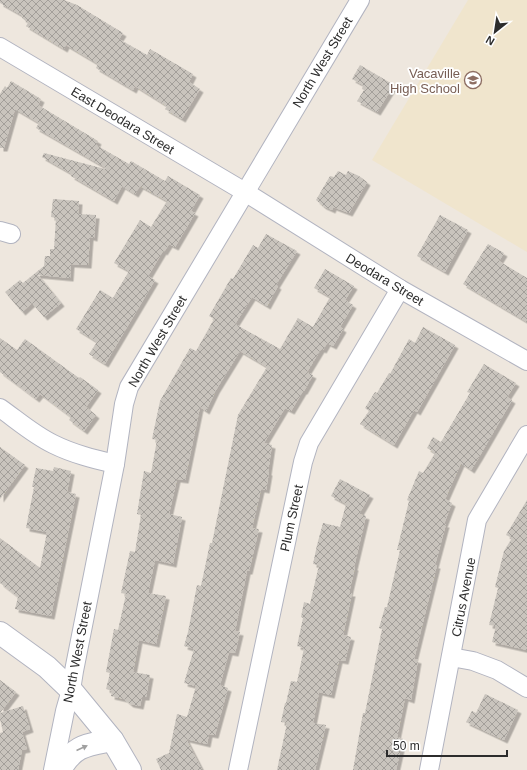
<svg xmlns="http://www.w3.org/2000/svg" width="527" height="770" font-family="Arial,sans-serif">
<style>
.education{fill:#f0e5cd}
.building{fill:url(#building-cross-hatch);filter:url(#shadow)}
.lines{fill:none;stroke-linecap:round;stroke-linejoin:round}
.street-casing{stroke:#b2b4c0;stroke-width:20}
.secondary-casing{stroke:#b2b4c0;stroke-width:24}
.street{stroke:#fff;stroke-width:18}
.secondary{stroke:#fff;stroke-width:22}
.oneway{fill:#a0a0a0}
.labels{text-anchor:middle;stroke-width:3.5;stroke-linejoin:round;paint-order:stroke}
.street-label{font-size:13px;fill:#2c2c2c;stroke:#fff}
.education-label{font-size:13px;fill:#785e54;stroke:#fff;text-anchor:end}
</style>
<defs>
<pattern id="building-cross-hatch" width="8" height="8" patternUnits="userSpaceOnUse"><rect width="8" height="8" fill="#c9c4bd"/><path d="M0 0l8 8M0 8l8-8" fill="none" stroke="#a39f9a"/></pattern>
<filter id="shadow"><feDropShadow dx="3.5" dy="3.5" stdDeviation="0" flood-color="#0004"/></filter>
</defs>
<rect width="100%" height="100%" fill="#eee7de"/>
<path class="education" d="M468 0H527V252L372 160Z"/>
<g class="building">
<path d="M0 0H64L77 5 123 33 119 39 147 55 150 49 193 74 189 82 200 89 182 119 165 109 167 106 135 86 133 90 96 68 98 64 66 45 64 49 26 26 28 23 22 18 23 16 0 3Z"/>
<path d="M360 65 394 85 377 112 357 101 364 90 362 89 363 85 352 79Z"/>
<path d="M11 81 41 99 38 105 98 141 96 145 129 164 131 161 165 181 168 176 200 195 191 211 195 213 175 247 169 244 164 252 163 251 148 276 155 280 105 364 89 354 97 342 76 329 100 290 113 298 129 271 114 263 140 220 151 227 167 201 140 186 135 194 122 186 114 201 71 176 72 174 42 157 44 153 105 169 106 168 36 128 39 123 15 109 4 148H0V94L5 86 7 88Z"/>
<path d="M338 171 346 175 348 171 359 176 367 182 349 213 333 207 332 210 323 206 316 200 330 176 334 177Z"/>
<path d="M53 199 79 201 78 214 96 215 94 238 90 237 88 265 71 264 70 278 38 275 61 303 44 317 32 303 22 312 5 292 20 280 23 283 44 266 45 256H50V249H54L56 218 51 217Z"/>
<path d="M440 215 468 230 445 272 417 256Z"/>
<path d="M266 234 297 251 276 285 278 286 267 306 252 297 235 324 280 349 298 318 313 327 330 297 314 288 325 269 354 286 345 300 353 305 340 327 343 329 333 346 327 343 323 350 321 349 307 372 313 375 304 391H303L291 411 285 408 264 443 272 445 268 472H269L266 490 261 489 252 528 259 529 249 571H247L235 631 240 632 235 653 229 652 220 685 228 688 215 735 209 734 207 744 186 739 202 770H161L156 759 169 753 177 714 187 717 196 686 184 683 194 649 184 646 188 632 197 585 201 586 210 543H212L238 415 267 367 240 351 216 390 206 411 200 407 185 480 177 479 169 514 182 517 173 564 155 560 148 593 166 596 156 644 139 640 133 672 150 675 146 697H142L140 706 130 704 124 699 111 696 112 691 106 689 110 673 106 672 114 629 118 630 126 594 121 593 130 551 135 552 141 515 137 514 144 471 151 473 157 440 152 439 160 401 190 348 196 351 200 344 214 319 209 316 231 278 233 279 253 245 258 248Z"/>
<path d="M488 244 504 253 499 261 527 278V322L463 284Z"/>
<path d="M423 327 455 345 417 412 414 410 394 445 360 424 369 411 365 408 375 392 377 393 389 373 390 374 409 339 415 343Z"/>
<path d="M0 338 17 350 25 339 79 378 80 377 98 390 86 407 96 415 84 431 69 420 71 417 40 394 36 399 0 372Z"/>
<path d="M484 364 516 383 507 397 512 400 479 457 471 470 461 463 445 499 452 503 444 524H446L435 565H437L414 659 418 660 411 700 405 698 397 737 403 739 396 770H353L363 713H365L382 629 379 628 385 607H387L400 550H397L409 501 407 500 419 471 423 473 435 453 427 448 433 437 441 442 470 393 467 392Z"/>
<path d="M0 447 25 465 0 499Z"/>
<path d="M54 467 71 471 67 492 76 494 51 616 15 609 18 597 0 583V538L40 568 47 532 26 528 34 487H32L36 468 53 471Z"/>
<path d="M340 479 370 495 359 514 366 516 354 567H355L349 593H352L343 635 351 637 345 661 339 660 331 695 319 692 313 723 326 725 315 770H277L287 723 281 722 285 703H286L291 681 297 682 304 648 297 646 303 618 301 617 304 602 310 604 319 565 313 564 317 545 323 523 340 527 346 504 331 496Z"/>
<path d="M527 500V650L492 642 496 626 489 625 498 588 495 587 504 551 512 538 506 535Z"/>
<path d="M0 680 16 692 0 713Z"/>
<path d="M485 694 518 710 504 740 466 722 472 711 476 713Z"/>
<path d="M23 706 30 729 22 732 27 749 22 750 18 770H0V733L3 732 0 719V713Z"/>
</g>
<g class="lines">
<g class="street-casing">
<g id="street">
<path d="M0 47 245 192 400 289 527 361"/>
<path d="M0 231 11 234"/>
<path d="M0 408C17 420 34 435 53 444 73 454 94 459 115 464"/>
<path d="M451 657 473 661 497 670 527 688"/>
<path d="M53 770 65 711 71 690 74 671 115 464 124 404 129 387 360 0"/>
<path d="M238 770 303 462 309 443 400 289"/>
<path d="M429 770 477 520 527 435"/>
</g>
</g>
<g class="secondary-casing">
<g id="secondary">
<path d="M0 633 47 667 71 690 113 741 130 770"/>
<path d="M60 770C74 745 87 745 112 740"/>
</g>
</g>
<use href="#street" class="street"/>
<use href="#secondary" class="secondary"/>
</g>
<defs><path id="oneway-solid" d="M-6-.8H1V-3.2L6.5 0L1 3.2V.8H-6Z"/></defs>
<use class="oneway" href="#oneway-solid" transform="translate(82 748) rotate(-24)"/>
<defs>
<g id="school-ring" transform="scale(0.9)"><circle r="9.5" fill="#fff" stroke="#8d6e63" stroke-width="1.5"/><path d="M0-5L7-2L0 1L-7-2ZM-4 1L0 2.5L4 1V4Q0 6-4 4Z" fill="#8d6e63"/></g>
</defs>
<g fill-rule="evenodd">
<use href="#school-ring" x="473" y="80"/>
</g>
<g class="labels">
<g class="street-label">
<text transform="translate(322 62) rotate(-59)" y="5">North West Street</text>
<text transform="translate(123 120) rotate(31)" y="5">East Deodara Street</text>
<text transform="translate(385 279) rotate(31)" y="5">Deodara Street</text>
<text transform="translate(157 341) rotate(-60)" y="5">North West Street</text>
<text transform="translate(291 518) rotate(-78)" y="5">Plum Street</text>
<text transform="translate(463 597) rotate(-79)" y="5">Citrus Avenue</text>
<text transform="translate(77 652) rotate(-79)" y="5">North West Street</text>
</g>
<g class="education-label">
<text x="460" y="78">Vacaville<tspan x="460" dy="15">High School</tspan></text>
</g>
</g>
<g transform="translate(495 32) rotate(210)" stroke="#ffffff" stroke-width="3" paint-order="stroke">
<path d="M0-3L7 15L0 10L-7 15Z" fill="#2c2c2c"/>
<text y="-6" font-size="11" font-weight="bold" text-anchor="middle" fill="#2c2c2c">N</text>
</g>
<path d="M387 750v6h120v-6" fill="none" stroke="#2c2c2c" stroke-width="2"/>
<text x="393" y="750" font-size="12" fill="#2c2c2c" stroke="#ffffff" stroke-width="3" paint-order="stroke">50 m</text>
</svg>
